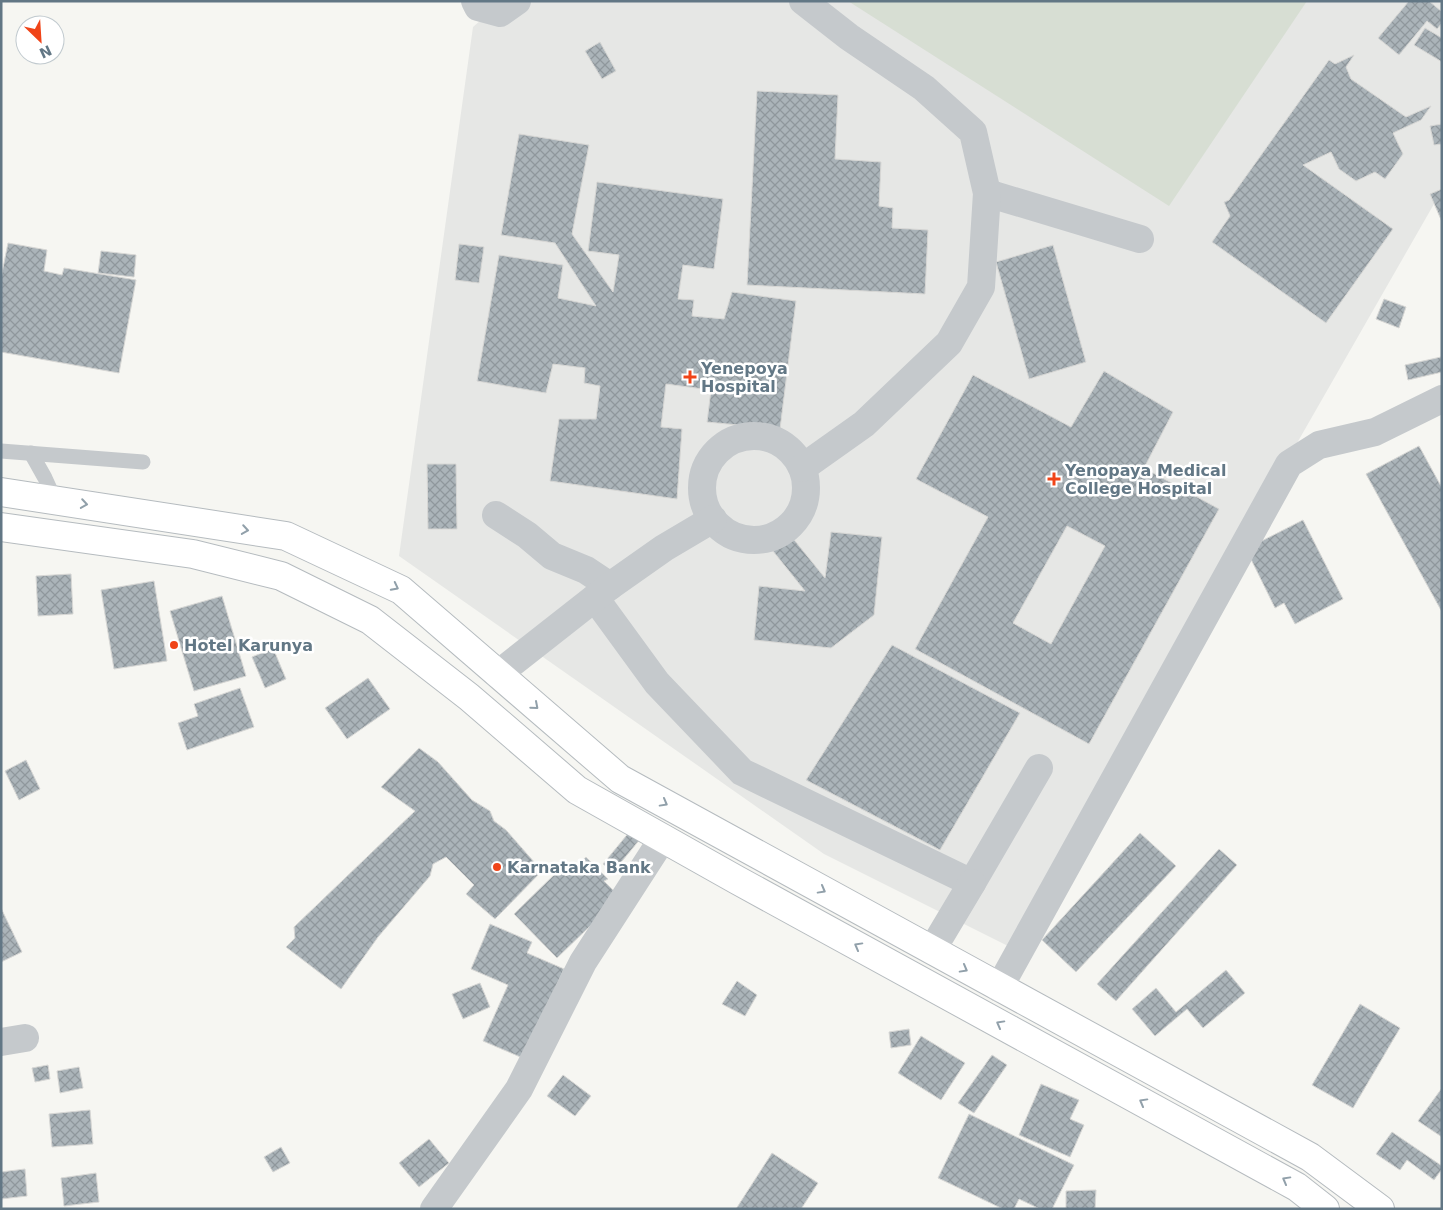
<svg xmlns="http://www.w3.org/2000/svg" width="1443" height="1210" font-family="'DejaVu Sans',sans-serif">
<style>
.built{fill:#e6e7e5}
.pitch{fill:#d7ded3}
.building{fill:url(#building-cross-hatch);stroke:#d7d7d5;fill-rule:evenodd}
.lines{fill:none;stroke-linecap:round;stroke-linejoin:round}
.secondary-casing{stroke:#b5bbbf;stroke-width:30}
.service{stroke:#c5c9cc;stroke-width:15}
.minor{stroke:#c5c9cc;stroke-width:28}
.secondary{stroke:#fff;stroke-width:28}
.oneway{stroke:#91a0aa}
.poi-dot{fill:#f04418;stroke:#fff;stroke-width:2}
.labels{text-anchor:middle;stroke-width:5;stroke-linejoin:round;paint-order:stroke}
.poi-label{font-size:16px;font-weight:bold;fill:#627785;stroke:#fff;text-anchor:start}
</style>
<defs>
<pattern id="building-cross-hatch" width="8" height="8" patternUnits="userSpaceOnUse" patternTransform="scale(1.25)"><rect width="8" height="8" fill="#abb4b9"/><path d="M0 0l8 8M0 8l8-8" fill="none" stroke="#8f979c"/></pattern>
</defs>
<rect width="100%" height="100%" fill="#f6f6f2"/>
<path class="built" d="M503 1H1442V190L1026 916 1012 948 824 854 399 556 473 27Z"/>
<path class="pitch" d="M848 1H1307L1169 206Z"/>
<g class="building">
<path d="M1409 1H1429L1442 12V23L1437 29 1427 21 1399 55 1378 38Z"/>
<path d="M1425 28 1442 38V62L1414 45Z"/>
<path d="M600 42 616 71 602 79 585 51Z"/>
<path d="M1354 55 1346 67 1351 79 1406 117 1431 106 1421 120 1393 133 1403 154 1385 179 1375 172 1356 181 1339 169 1331 152 1303 165 1393 229 1326 323 1212 242 1230 216 1224 202 1229 200 1329 60 1335 64Z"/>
<path d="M757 91 838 95 835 159 881 162 879 206 893 208 892 228 928 230 925 294 747 285Z"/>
<path d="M1442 124V144L1434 145 1430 126Z"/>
<path d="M519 134 589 145 572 234 613 292 619 255 588 251 597 182 723 199 714 269 683 265 678 299 694 300 692 316 724 319 732 292 796 301 780 429 707 422 711 390 666 384 661 427 682 429 677 499 550 481 559 419H596L600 386 584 383 585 368 553 364 546 393 477 381 499 255 563 265 558 298 596 306 555 243 501 235Z"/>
<path d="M1442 189V222L1430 194Z"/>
<path d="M8 243 47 250 44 271 62 275 64 268 136 280 119 373 1 352V278Z"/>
<path d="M459 244 484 247 479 283 455 280Z"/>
<path d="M1053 245 1086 362 1029 379 996 262Z"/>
<path d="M101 251 136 255 134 277 98 273Z"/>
<path d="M1384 299 1406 307 1399 328 1376 319Z"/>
<path d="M1441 357 1442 372 1408 380 1405 365Z"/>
<path d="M1104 371 1173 412 1144 468 1219 509 1089 744 915 649 988 517 916 479 973 375 1071 427ZM1067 526 1105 546 1051 644 1013 623Z"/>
<path d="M1419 446 1442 488V612L1366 474Z"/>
<path d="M427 464H456L457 529H428Z"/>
<path d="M1303 520 1343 599 1295 624 1284 603 1275 608 1246 549Z"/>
<path d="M831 532 882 537 874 615 831 648 754 640 759 586 805 591 773 551 791 536 825 578Z"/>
<path d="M71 574 73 614 38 616 36 576Z"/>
<path d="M154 581 167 661 114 669 101 590Z"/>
<path d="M222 596 246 676 194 691 170 611Z"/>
<path d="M892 645 1020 713 940 850 806 780Z"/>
<path d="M273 648 286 679 265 688 252 657Z"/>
<path d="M368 678 390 709 347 739 325 708Z"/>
<path d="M240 688 254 727 187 750 178 723 198 716 194 704Z"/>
<path d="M419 748 438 762 472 800 490 811 494 821 506 830 542 871 495 919 466 894 474 885 446 857 433 864 430 876 378 937 341 989 286 947 295 938 294 927 415 811 381 787Z"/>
<path d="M26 760 40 789 19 800 5 771Z"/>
<path d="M631 830 641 838 613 872 603 864Z"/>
<path d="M1140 833 1176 866 1076 972 1042 940Z"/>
<path d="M1219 849 1237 865 1116 1001 1097 984Z"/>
<path d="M586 857 608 879 604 881 620 897 557 958 514 914 559 870 566 876Z"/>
<path d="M1 908 22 952 1 962Z"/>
<path d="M490 924 532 942 527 953 564 969 525 1059 483 1041 508 985 471 969Z"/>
<path d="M1226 970 1245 993 1203 1028 1187 1009 1155 1036 1132 1009 1156 988 1176 1012Z"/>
<path d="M737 981 757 995 745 1016 722 1004Z"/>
<path d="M480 983 490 1007 463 1019 452 994Z"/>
<path d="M1360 1004 1400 1028 1353 1108 1312 1085Z"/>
<path d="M909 1029 911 1045 891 1048 889 1032Z"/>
<path d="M921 1036 965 1063 941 1100 898 1073Z"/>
<path d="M992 1055 1007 1065 974 1113 958 1103Z"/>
<path d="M48 1065 50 1079 35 1082 32 1068Z"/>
<path d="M79 1067 83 1088 60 1093 57 1071Z"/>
<path d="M563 1075 591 1096 575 1116 547 1096Z"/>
<path d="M1041 1084 1079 1100 1070 1119 1084 1125 1070 1157 1019 1135Z"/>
<path d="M1442 1088V1137L1418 1121Z"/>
<path d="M90 1110 93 1144 52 1147 49 1114Z"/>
<path d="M969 1114 1074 1165 1052 1209H1040L1019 1199 1014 1209H1003L938 1178Z"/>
<path d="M1392 1132 1442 1166V1169L1434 1180 1407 1160 1400 1170 1376 1154Z"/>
<path d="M429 1139 449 1163 419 1187 399 1163Z"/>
<path d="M281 1147 290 1163 273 1172 264 1157Z"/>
<path d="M772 1153 818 1183 801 1209H736Z"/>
<path d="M25 1169 27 1196 1 1199V1172Z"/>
<path d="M96 1173 99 1202 64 1206 61 1178Z"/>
<path d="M1096 1190 1095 1209H1066V1191Z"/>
</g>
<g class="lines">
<g class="secondary-casing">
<g id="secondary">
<path d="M1 492 286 536 401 590 620 779 1310 1157 1380 1209"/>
<path d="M1 527 193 554 281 576 370 620 469 697 577 790 737 880 1297 1187 1325 1209"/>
</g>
</g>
<g class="service">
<path d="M1 451 143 462"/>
<path d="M31 453 45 478 55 500"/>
</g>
<g class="minor">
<path d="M475 1 478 7 500 13 517 1"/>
<path d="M987 193 1140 239"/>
<circle cx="754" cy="488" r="52"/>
<path d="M802 468 864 424 949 343 981 287 987 193 973 132 924 88 849 37 803 1"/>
<path d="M496 515 527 535 552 556 586 570 610 586"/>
<path d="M595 598 657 683 742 772 972 883 1039 768"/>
<path d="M498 674 610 586 664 548 713 519"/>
<path d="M932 950 972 883"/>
<path d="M999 988 1289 464 1319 445 1375 432 1442 399"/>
<path d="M1 1042 25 1038"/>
<path d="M434 1209 519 1089 583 962 663 838"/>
</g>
<use href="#secondary" class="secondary"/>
</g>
<defs><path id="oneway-chevron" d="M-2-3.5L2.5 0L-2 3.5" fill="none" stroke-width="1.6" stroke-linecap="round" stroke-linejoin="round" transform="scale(1.25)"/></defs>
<g class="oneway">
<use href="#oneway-chevron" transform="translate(84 504) rotate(9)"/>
<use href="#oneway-chevron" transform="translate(245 530) rotate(9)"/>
<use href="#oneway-chevron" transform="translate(395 587) rotate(27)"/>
<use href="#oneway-chevron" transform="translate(535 706) rotate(41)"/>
<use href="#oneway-chevron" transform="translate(664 803) rotate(29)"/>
<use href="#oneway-chevron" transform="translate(822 890) rotate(29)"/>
<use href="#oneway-chevron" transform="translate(858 946) rotate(-151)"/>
<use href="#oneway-chevron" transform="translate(964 969) rotate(29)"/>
<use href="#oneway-chevron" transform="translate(1000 1024) rotate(-151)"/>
<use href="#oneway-chevron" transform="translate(1143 1102) rotate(-151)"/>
<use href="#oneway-chevron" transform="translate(1286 1180) rotate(-151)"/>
</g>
<g class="poi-dot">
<path d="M687.5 369.5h5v5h5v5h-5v5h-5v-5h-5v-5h5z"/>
<path d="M1051.5 471.5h5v5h5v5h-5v5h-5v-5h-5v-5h5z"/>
<circle cx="174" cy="645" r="5"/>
<circle cx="497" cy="867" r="5"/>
</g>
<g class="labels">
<g class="poi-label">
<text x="701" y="374">Yenepoya<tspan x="701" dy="18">Hospital</tspan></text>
<text x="1065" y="476">Yenopaya Medical<tspan x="1065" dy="18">College Hospital</tspan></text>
<text x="184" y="651">Hotel Karunya</text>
<text x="507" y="873">Karnataka Bank</text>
</g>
</g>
<rect width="1443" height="1210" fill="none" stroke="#627785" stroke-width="5"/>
<g transform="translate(40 40) rotate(155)"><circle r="24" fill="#ffffff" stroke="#c0c9ce"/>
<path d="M0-4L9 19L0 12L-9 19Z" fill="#f04418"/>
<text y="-8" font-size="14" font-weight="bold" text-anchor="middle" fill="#627785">N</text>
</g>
</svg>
